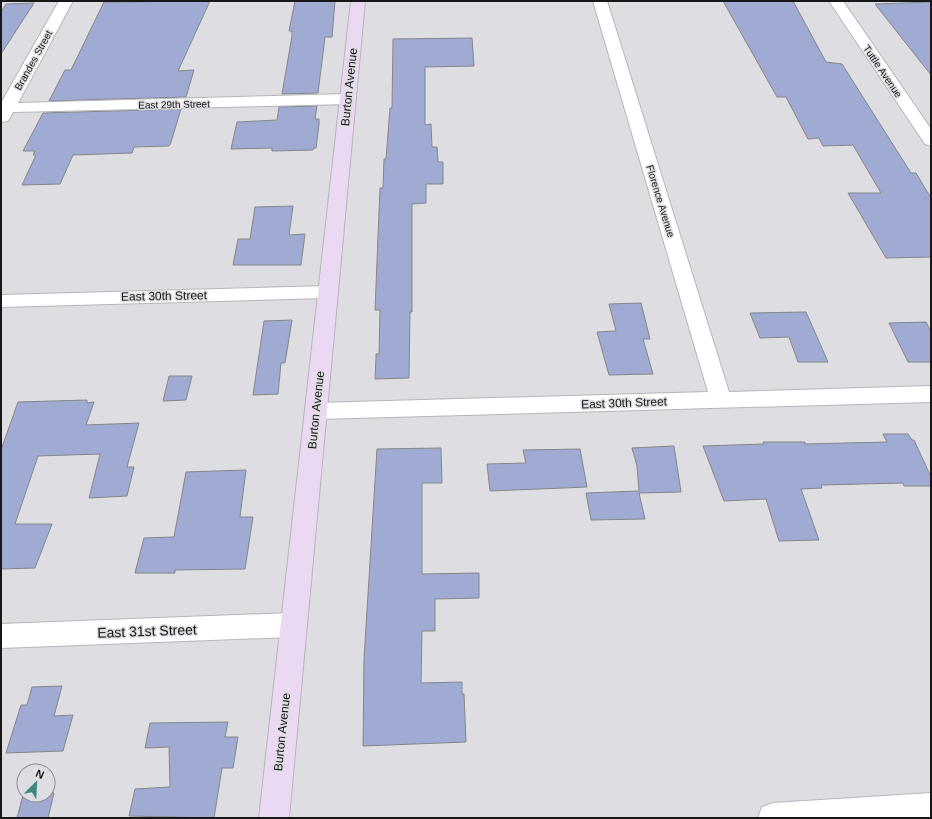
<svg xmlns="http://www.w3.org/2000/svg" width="932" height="819" font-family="Arial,sans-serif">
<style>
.building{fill:#a0abd3;stroke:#85868a}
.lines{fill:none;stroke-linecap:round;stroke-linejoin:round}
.street-casing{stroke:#b6b5b9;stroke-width:2}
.secondary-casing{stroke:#b6b5b9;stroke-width:2}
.street{fill:#fff;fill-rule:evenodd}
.secondary{fill:#ebd9f3;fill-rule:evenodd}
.labels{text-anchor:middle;stroke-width:3;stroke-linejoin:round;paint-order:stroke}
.far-street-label{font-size:10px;fill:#171718;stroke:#dedde2}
.street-label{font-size:12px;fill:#171718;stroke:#dedde2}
.near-street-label{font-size:14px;fill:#171718;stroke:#dedde2}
</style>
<rect width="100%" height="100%" fill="#dedde2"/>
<g class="building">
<path d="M210 1 178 71 194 70 186 97 49 101 65 70H71L104 2Z"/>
<path d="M295 1H335L332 37H325L318 93 282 94 292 36V31H289Z"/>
<path d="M723 1H793L826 62 842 64 911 173H916L931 198V257L886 258 848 193H881L853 145 823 146 819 138 808 139 786 97H777Z"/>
<path d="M931 2V75L875 4Z"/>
<path d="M34 3 1 54V12L6 4Z"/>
<path d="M472 38 474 66 425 67V125L431 124 432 147H437L438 162H443V184H426V203L412 204V312H410L409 378 375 379 376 357V354H379L380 310H375L380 188H383L384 159H386L390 108H392L393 39Z"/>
<path d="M317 106 315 119H319V124L316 148H314L313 150 272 151V148L231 149 237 122 277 120 279 107Z"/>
<path d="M181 109 170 145 168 146 134 147 132 153 73 155 60 184 22 185 36 155H33L35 151H23L43 113Z"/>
<path d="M293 206 289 235 305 234 301 265H233L238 239H250L255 207Z"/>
<path d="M641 303 650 339H643L653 374 609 375 597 332 616 331 609 304Z"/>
<path d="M806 312 828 362H798L789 337 760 338 750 313Z"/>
<path d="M292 320 285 363H281L278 394 253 395 264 321Z"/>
<path d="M926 322 931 332V362H908L889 323Z"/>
<path d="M169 376H192L186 400 163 401Z"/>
<path d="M87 400V403L94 402 86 425 139 423 127 467H134L127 496 89 498 100 454 38 456 15 524H52L35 568 1 569V450L18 402Z"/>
<path d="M883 434H908L912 440H914L931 477V486H904L903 483 821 485 822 488 801 489 819 540 779 541 766 499 724 501 703 446 764 444 763 442H805V444L887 442Z"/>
<path d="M674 446 681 492 639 493 645 519 591 520 586 493 639 491 637 466 632 448Z"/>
<path d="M441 448 442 483H422V574L479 573V598L435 599V631H422L421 683 462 682V694H464L466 742 363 746 364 659 377 449Z"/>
<path d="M580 449 587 487 490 491 487 464 526 463 523 450Z"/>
<path d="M246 470 240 517H253L245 569 175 570V573H135L144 538 174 537 186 472Z"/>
<path d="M62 686 54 716 73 715 63 751 6 753 21 705H27L32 687Z"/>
<path d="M228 722 225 737H238L233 768H222L214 818 129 816 135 789 170 787 169 747 145 748 150 723Z"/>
<path d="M54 793 48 818H17L23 795Z"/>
</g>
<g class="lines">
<g class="street-casing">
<g id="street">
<path d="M59 1H73L18 103 348 94 353 96 356 99 353 102 348 104 13 112 8 121 1 122V103Z"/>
<path d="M593 1H607L729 392 931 386V402L317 419 309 417 306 411 309 405 317 403 708 392Z"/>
<path d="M829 1H843L931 129V146L925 144Z"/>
<path d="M328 286 335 288 338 292 335 296 328 298 1 307V295Z"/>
<path d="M292 613 301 617 305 625 301 633 292 637 1 648V624Z"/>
<path d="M931 793V818H758L762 807 773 803Z"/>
</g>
</g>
<g class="secondary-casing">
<path id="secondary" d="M351 1H365L289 818H259Z"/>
</g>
<use href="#street" class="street"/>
<use href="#secondary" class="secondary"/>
</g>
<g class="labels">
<g class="far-street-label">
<text transform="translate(33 60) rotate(-61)" y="4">Brandes Street</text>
<text transform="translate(883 71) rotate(56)" y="4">Tuttle Avenue</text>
<text transform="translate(174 104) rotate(-1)" y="4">East 29th Street</text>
<text transform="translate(661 201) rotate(73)" y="4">Florence Avenue</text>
</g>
<g class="street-label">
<text transform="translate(349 87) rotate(-84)" y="4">Burton Avenue</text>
<text transform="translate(164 296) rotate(-1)" y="4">East 30th Street</text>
<text transform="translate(624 403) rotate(-2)" y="4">East 30th Street</text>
<text transform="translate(316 410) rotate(-84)" y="4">Burton Avenue</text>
<text transform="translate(282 732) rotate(-84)" y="4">Burton Avenue</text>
</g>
<g class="near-street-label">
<text transform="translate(147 631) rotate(-2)" y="5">East 31st Street</text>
</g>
</g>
<rect width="932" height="819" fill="none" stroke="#171718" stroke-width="4"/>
<g transform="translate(36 783) rotate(24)"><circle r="19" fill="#dedde2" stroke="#8e8e91"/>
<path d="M0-3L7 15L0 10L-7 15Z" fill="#3f867f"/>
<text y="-6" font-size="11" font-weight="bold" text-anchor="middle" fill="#171718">N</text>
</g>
</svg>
